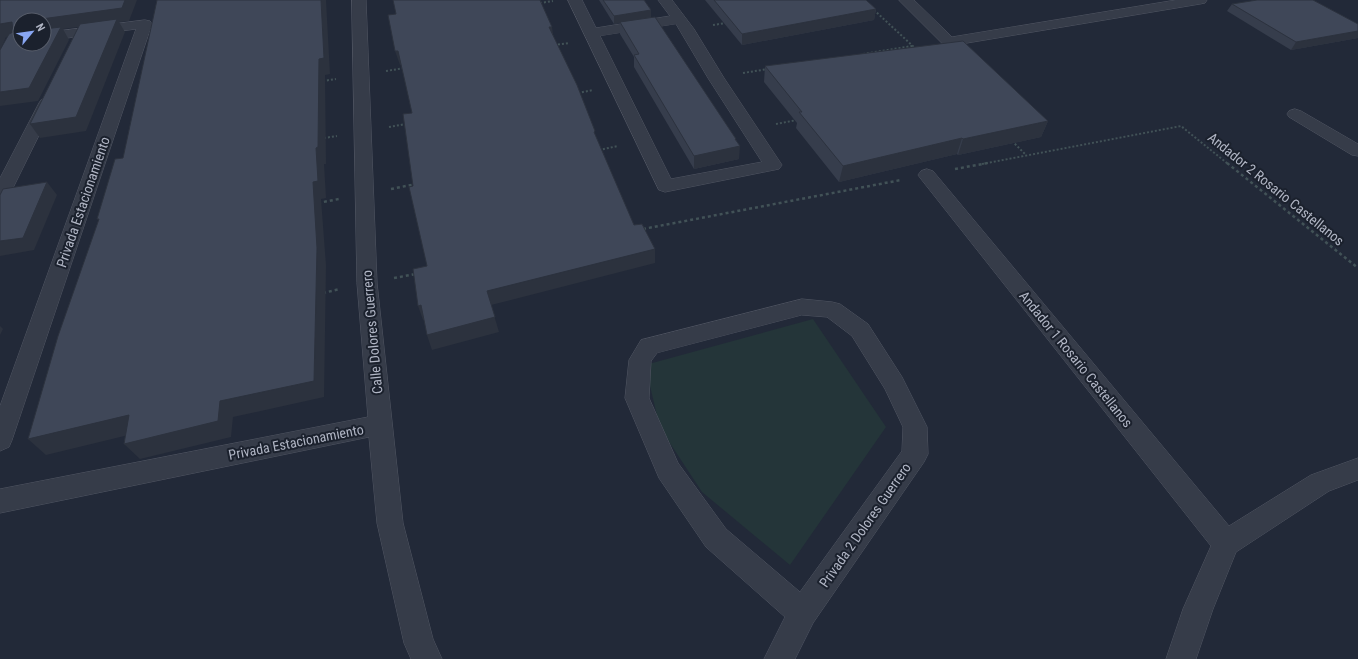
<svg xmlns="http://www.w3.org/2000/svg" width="1358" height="659" font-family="'Roboto Condensed',sans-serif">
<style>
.green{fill:#243539}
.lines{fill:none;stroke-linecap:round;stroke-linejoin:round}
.minor-casing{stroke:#515663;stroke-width:1}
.path-far1{stroke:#425257;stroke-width:2;stroke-dasharray:2 2;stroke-linecap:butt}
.path{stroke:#425257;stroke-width:2.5;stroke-dasharray:3 3;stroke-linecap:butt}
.minor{fill:#363c49;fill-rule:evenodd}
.wall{fill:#363d4c}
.shaded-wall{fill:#2c323e}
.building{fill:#3f4758;stroke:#2c323e}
.labels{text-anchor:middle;stroke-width:4;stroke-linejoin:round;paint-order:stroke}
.street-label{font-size:14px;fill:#b1b6c5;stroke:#1b212d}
</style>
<rect width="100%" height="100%" fill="#222938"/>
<path class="green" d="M813 319 886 427 790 565 702 492 660 428 645 365Z"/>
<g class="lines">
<g class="minor-casing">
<g id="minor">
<path d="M352 0H366L377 283 403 523 433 639 442 659H411L404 643 377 523 369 437 0 513V489L368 417 357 283Z"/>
<path d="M568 0H582L596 28 670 16 658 0H672L694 29 724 78 782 165 779 169 665 192 659 190ZM676 24 708 78 762 162 671 179 600 36Z"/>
<path d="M899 0H914L952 37 1176 0H1207L1205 3 1200 4 949 46 944 45Z"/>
<path d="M145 20 150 21 152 24 12 440 9 447 0 451V406L136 29 44 41V33Z"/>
<path d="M47 98 53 100 55 103 9 196 7 200 0 202V178L39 103 41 100Z"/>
<path d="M1295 109 1301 111 1358 144V156L1352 155 1289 117 1287 114 1289 111Z"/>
<path d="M927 169 933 171 1229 526 1311 475 1358 458V480L1329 491 1236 552 1213 609 1196 659H1166L1183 609 1211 546 921 179 918 175 921 171Z"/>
<path d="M802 299 832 302 840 304 868 324 902 377 927 427 928 454 924 462 813 623 795 659H764L785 617 706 547 659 478 625 398 629 360 641 340ZM802 315 827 317 852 336 885 389 903 427 902 451 800 592 726 529 678 463 649 398 651 361 657 353Z"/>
</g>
</g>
<g class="path-far1">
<path d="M540 3 553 1"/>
<path d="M874 10 916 49"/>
<path d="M713 25 726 23"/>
<path d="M554 45 569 43"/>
<path d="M863 54 912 46"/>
<path d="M386 71 405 68"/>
<path d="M743 73 768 69"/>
<path d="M323 81 336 79"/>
<path d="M578 93 593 90"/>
<path d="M776 124 797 120"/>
<path d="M389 127 406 124"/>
<path d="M324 138 337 136"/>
<path d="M1012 141 1026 155"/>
<path d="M599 150 618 146"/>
<path d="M982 164 1181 126 1228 164"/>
</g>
<g class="path">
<path d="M1227 163 1358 268"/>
<path d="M955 169 988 163"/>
<path d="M391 189 416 184"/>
<path d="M318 203 339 199"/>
<path d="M643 229 901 180"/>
<path d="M394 278 416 274"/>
<path d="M323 293 340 289"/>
</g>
<use href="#minor" class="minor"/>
</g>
<g class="wall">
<path d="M599 0H644L651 10V17L736 139 739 159 694 169 634 67V57L620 34V23L614 24Z"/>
<path d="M705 0H866L876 9 874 20 742 45Z"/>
<path d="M1232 4 1358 24V38L1291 50 1227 11Z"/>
<path d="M765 66 1048 121 1041 137 958 155 957 154 839 182 796 128 797 123 764 82Z"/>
</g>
<g class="shaded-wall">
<path d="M125 0H137L129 21 119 22 125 32 86 131 40 138 30 124 115 22 63 29 69 40 38 101 0 106V92L44 32V20H34Z"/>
<path d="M321 0H326L330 74 325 75 326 164H324L326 198 321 199 326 265 324 397 233 417 231 437 140 459 124 444 220 401 313 182 316 148 319 59Z"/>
<path d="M876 9 874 20 742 45V34Z"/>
<path d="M651 10V17L614 24V16Z"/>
<path d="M12 22 20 35 6 37 0 51V24Z"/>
<path d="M549 27H552L554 41Z"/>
<path d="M1358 31V38L1291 50 1296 42Z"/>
<path d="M395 51H398L402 65H400Z"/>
<path d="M1048 121 1041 137 958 155 963 139Z"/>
<path d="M962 138 957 154 839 182 843 166Z"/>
<path d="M735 139H736V147L740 146 739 159 694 169V156Z"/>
<path d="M47 182 57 195 34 250 0 256V241Z"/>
<path d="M655 249V263L491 305 499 332 432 350 427 335 487 291Z"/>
<path d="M421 305 426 319 423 320 418 306Z"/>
<path d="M0 326 3 329 0 335Z"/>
<path d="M129 415 145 431 46 455 28 439Z"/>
</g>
<g class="building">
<path d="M0 0H125L122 8 34 20H20V44H44V29L61 27 29 88 0 92V50L9 34 13 32 12 22 0 24Z"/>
<path d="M157 0H321L324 58 319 59 318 147 316 148 318 181 313 182 317 248 314 381 220 401 218 421 124 444 129 415 28 439 58 336 99 219H97L115 159 123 158Z"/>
<path d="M393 0H540L552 27H549L577 85 595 131 594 132 634 225 642 224 655 249 487 291 495 317 427 335 421 305 418 306 413 269 427 266 409 187 413 186 403 114 412 113 398 51H395L388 15 396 14Z"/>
<path d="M603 0H644L651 10 614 16Z"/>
<path d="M714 0H866L876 9 742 34Z"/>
<path d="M1257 0H1313L1358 24V31L1296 42 1232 4Z"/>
<path d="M655 17 736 139H735L740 146 694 156 634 55 639 54 620 22Z"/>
<path d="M117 19 76 117 30 124 80 24Z"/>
<path d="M963 41 1048 121 963 139 962 138 843 166 799 112H802L765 66Z"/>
<path d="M47 182 23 238 0 241V195L3 189Z"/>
</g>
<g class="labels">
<g class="street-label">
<text transform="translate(1276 189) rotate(39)" y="5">Andador 2 Rosario Castellanos</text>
<text transform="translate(83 202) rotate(-71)" y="5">Privada Estacionamiento</text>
<text transform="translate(372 332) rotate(-95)" y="5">Calle Dolores Guerrero</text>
<text transform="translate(1076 359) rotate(51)" y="5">Andador 1 Rosario Castellanos</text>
<text transform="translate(296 442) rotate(-11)" y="5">Privada Estacionamiento</text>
<text transform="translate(865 525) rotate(-55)" y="5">Privada 2 Dolores Guerrero</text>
</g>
</g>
<g transform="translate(32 32) rotate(61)"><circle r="19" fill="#1b212d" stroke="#575d6a"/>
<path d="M0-3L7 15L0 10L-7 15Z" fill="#88a6f2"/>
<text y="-6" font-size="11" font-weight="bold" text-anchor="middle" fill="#b1b6c5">N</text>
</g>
</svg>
